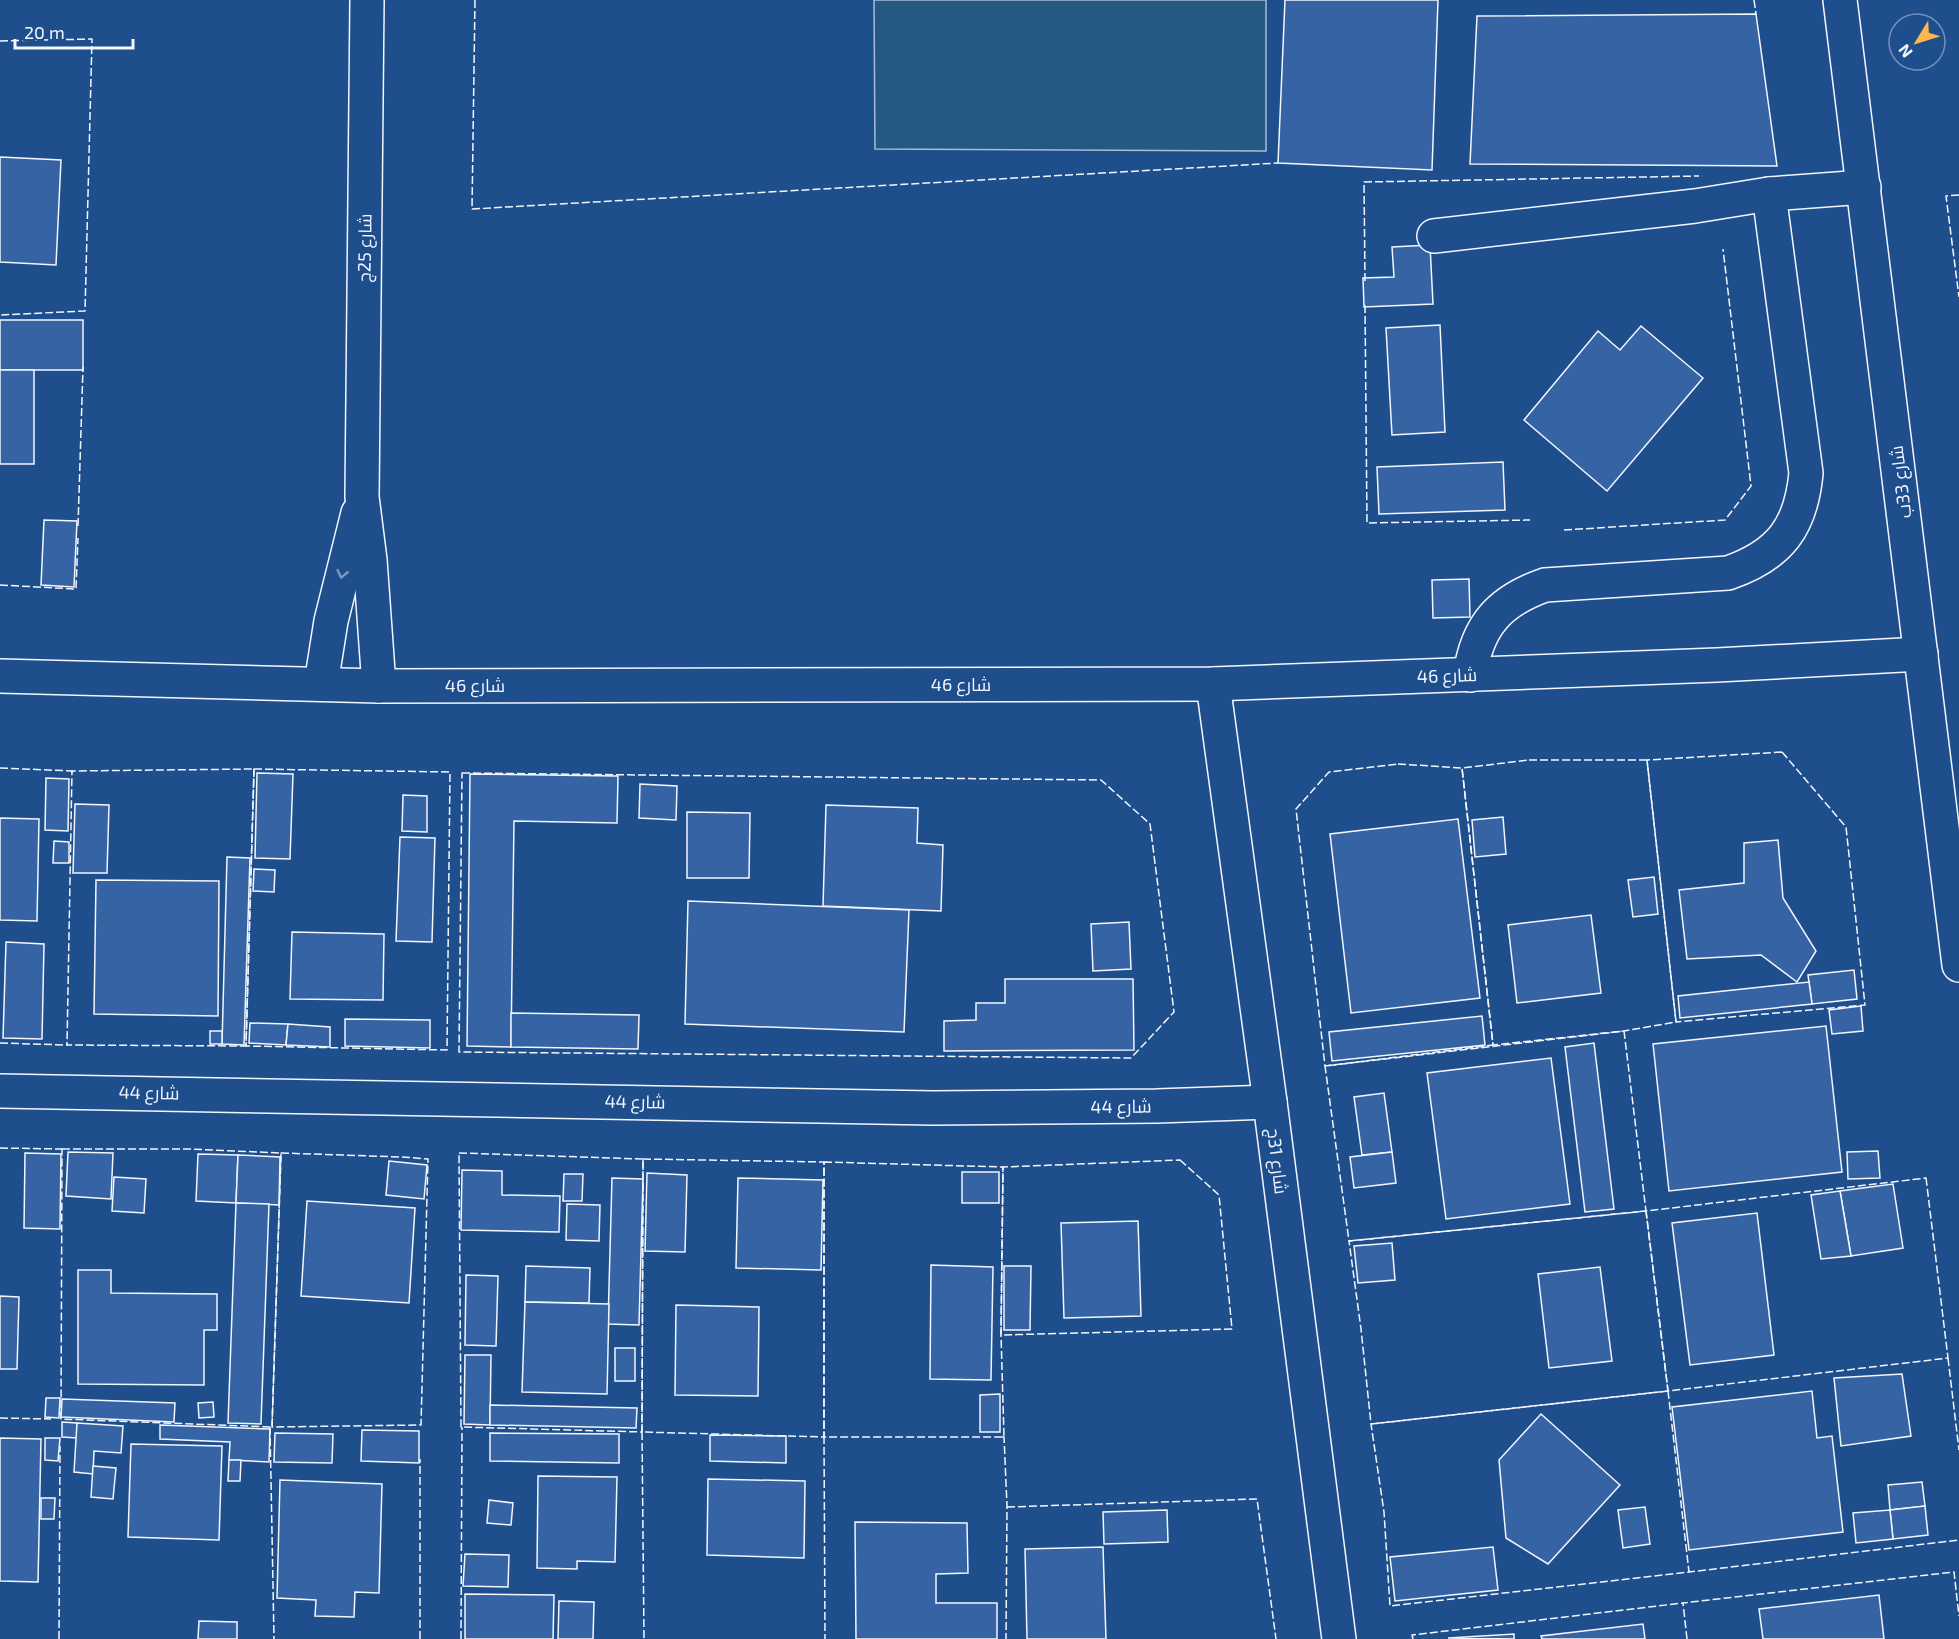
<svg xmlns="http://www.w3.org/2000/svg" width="1959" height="1639" font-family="'Exo 2',Cairo,sans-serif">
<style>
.green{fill:#245a82;stroke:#a8bbd7;stroke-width:1.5}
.building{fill:#3563a3;stroke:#f2f6ff;stroke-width:1.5}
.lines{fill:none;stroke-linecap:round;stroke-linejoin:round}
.minor-casing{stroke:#f2f6ff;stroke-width:36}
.minor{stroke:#1f4e8c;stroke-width:33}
.fence{stroke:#f2f6ff;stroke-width:1.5;stroke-dasharray:8 3;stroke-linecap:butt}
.oneway{stroke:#7e9ac0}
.labels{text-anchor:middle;stroke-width:4.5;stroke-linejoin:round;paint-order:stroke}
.street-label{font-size:18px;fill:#f2f6ff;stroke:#1f4e8c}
</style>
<rect width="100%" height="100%" fill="#1f4e8c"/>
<path class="green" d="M874 0H1266V151L875 149Z"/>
<g class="building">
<path d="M1285 0H1438L1432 170 1278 163Z"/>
<path d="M1756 14 1777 166 1470 164 1477 16Z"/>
<path d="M0 157 61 160 56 265 0 262Z"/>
<path d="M1430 245 1433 304 1364 307 1363 278 1394 277 1392 247Z"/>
<rect x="0" y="320" width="83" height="50"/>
<path d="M1440 325 1445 432 1392 435 1386 328Z"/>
<path d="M1641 326 1703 378 1607 491 1524 420 1598 331 1620 350Z"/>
<rect x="0" y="370" width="34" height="94"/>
<path d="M1503 462 1505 510 1379 514 1377 467Z"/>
<path d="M44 520 77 521 74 587 41 585Z"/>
<path d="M1469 579 1470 617 1433 618 1432 580Z"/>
<path d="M257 773 293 774 290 859 255 858Z"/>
<path d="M470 774 618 776 617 823 514 821 511 1047 467 1046Z"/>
<path d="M46 778 69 779 68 831 45 830Z"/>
<path d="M640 784 677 786 676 820 639 818Z"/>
<path d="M403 795 427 796V832L402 831Z"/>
<path d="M75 804 109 805 107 873H73Z"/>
<path d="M826 805 918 808 917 843 943 845 941 911 823 906Z"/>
<path d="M687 812 750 813 749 878H687Z"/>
<path d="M1503 817 1506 854 1475 857 1472 820Z"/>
<path d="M0 818 39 819 37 921 0 920Z"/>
<path d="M1458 819 1480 998 1351 1013 1330 834Z"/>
<path d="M400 837 435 838 432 942 396 941Z"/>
<path d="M1778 840 1783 898 1816 951 1797 982 1761 955 1687 959 1679 890 1744 883V843Z"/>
<path d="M54 841 69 842V863H53Z"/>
<path d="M227 857 250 858 244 1045 222 1044Z"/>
<path d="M254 869 275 870 274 892 253 891Z"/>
<path d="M1654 877 1658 914 1633 917 1628 880Z"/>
<path d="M96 880 219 881 218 1016 94 1014Z"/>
<path d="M688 901 909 910 904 1032 685 1024Z"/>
<path d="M1591 915 1601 993 1517 1003 1508 925Z"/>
<path d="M1129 922 1131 969 1093 971 1091 924Z"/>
<path d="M292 932 384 934 383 1000 290 999Z"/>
<path d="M6 942 44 944 42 1039 3 1038Z"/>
<path d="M1854 970 1857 999 1812 1004 1808 975Z"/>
<path d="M1005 979H1133L1134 1050 944 1051V1021L976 1020V1003H1005Z"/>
<path d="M1809 982 1812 1004 1680 1018 1678 996Z"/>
<path d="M1861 1006 1863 1031 1832 1034 1829 1010Z"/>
<path d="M511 1013 639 1015 638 1049 511 1047Z"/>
<path d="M1482 1016 1485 1045 1332 1061 1329 1032Z"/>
<path d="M345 1019 430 1020V1048L345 1046Z"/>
<path d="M250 1023 288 1024 286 1045 249 1043Z"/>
<path d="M288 1024 330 1027V1047L286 1045Z"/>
<path d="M1826 1026 1842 1172 1669 1191 1653 1044Z"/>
<rect x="210" y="1031" width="12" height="13"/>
<path d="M1594 1043 1614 1209 1585 1212 1565 1047Z"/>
<path d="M1551 1058 1570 1204 1446 1219 1427 1073Z"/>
<path d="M1384 1093 1392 1152 1362 1155 1354 1097Z"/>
<path d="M1878 1151 1880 1178 1848 1179 1847 1152Z"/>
<path d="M68 1152 113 1153 111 1199 66 1196Z"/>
<path d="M1392 1152 1396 1183 1354 1188 1350 1157Z"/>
<path d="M25 1153 61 1154 60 1229 24 1228Z"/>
<path d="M198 1154 238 1155 236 1203 196 1201Z"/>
<path d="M238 1155 280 1157 279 1205 236 1203Z"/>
<path d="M389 1161 427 1165 424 1199 386 1195Z"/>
<path d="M462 1170 502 1171V1195L560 1196 559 1232 461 1230Z"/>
<rect x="962" y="1172" width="37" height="31"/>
<path d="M647 1173 687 1175 685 1252 645 1251Z"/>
<path d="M564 1174H583L582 1201H563Z"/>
<path d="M114 1177 146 1179 144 1213 112 1211Z"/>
<path d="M612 1178 643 1179 639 1325 608 1324Z"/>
<path d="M738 1178 823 1180 821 1270 736 1268Z"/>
<path d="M1893 1184 1903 1248 1851 1256 1840 1191Z"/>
<path d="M1840 1191 1851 1256 1821 1259 1811 1195Z"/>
<path d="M307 1201 415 1208 409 1303 301 1296Z"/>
<path d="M236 1203 269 1204 261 1424 228 1423Z"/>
<path d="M567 1204 600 1205 599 1241 566 1240Z"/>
<path d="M1757 1213 1774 1355 1690 1365 1672 1223Z"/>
<path d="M1138 1221 1141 1316 1064 1318 1061 1223Z"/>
<path d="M1392 1243 1395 1280 1358 1283 1354 1246Z"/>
<path d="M931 1265 993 1267 991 1380 930 1379Z"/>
<path d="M526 1266 590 1268 589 1303 525 1302Z"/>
<path d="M1004 1266H1031L1030 1330H1004Z"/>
<path d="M1600 1267 1612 1361 1549 1368 1538 1274Z"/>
<path d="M78 1270H111V1293L217 1294V1330H204V1385L78 1384Z"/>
<path d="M466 1275 498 1276 496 1346 465 1345Z"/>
<path d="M0 1296 19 1297 17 1369H0Z"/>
<path d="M525 1302 609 1304 607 1394 522 1392Z"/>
<path d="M676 1305 759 1307 758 1396 675 1395Z"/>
<rect x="615" y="1348" width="20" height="33"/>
<path d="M465 1355H491L490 1425 464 1424Z"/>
<path d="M1902 1374 1911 1436 1841 1446 1834 1378Z"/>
<path d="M1812 1391 1817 1438 1832 1436 1843 1532 1689 1550 1672 1407Z"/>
<path d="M1000 1394V1432H980V1395Z"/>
<path d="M46 1398H60L59 1418 45 1417Z"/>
<path d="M62 1399 175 1403 174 1422 61 1417Z"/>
<path d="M213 1402 214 1417 199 1418 198 1403Z"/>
<path d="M490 1405 637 1408 636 1428 490 1425Z"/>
<path d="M1541 1414 1620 1485 1548 1564 1506 1538 1499 1460Z"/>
<path d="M62 1422 77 1423V1438L62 1437Z"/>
<path d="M77 1423 123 1426 121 1453 94 1451 93 1474 74 1472Z"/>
<path d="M160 1425 270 1429 269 1462 229 1460 230 1442 160 1439Z"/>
<path d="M362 1430 419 1431V1463L361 1461Z"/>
<path d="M275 1433 333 1434 332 1463 274 1462Z"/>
<path d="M490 1433 619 1434V1463L490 1461Z"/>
<path d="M710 1435 786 1436V1463L710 1461Z"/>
<path d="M0 1438 41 1439 38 1582 0 1581Z"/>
<path d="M45 1438H60L58 1461 45 1460Z"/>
<path d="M131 1444 222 1446 219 1540 128 1537Z"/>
<path d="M229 1460H241L240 1481H228Z"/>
<path d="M93 1466 116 1468 113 1499 91 1497Z"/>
<path d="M538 1476 617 1477 615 1562 577 1561V1569L537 1568Z"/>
<path d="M708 1479 805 1481 804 1558 707 1555Z"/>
<path d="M280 1480 382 1484 379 1593 355 1592 354 1617 315 1616 316 1600 277 1598Z"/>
<path d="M1922 1482 1925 1506 1890 1510 1888 1485Z"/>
<path d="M41 1498H55L54 1519H41Z"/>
<path d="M489 1500 513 1503 511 1525 487 1523Z"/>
<path d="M1925 1506 1928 1535 1893 1539 1890 1510Z"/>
<path d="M1645 1507 1650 1544 1623 1548 1618 1510Z"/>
<path d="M1167 1510 1168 1542 1104 1544 1103 1512Z"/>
<path d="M1890 1510 1893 1539 1856 1543 1853 1513Z"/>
<path d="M855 1522 967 1523 968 1573 936 1574V1603H997V1639H856Z"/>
<path d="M1103 1547 1106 1639H1027L1025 1549Z"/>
<path d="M1493 1547 1498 1590 1395 1601 1390 1557Z"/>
<path d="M465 1554 509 1555 508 1587 463 1586Z"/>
<path d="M465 1594 554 1595 553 1639H465Z"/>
<path d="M1879 1595 1884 1639H1763L1759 1609Z"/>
<path d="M559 1601 594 1602 593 1639H558Z"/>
<path d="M199 1621 237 1622V1639H198Z"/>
<path d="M1643 1624 1645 1639H1542L1541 1636Z"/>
<path d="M1514 1634V1639L1448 1638Z"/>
</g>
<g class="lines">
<g class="minor-casing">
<g id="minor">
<path d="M367 0 362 497 370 560 379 686"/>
<path d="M1840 0 1959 965"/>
<path d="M1434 236 1695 206 1769 194 1864 187"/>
<path d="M1470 675C1477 626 1499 601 1545 585L1728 573C1780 555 1801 527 1806 473L1769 194"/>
<path d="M0 676 379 686 1213 684 1717 665 1921 654"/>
<path d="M321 684 331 621 358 513"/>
<path d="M1213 684 1270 1102 1339 1639"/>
<path d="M0 1091 933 1108 1157 1106 1270 1102"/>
</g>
</g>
<use href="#minor" class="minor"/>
<g class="fence">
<path d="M475 0 472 209 1278 163"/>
<path d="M1754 0 1756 14"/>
<path d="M0 41 92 39 85 311 0 315"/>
<path d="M1959 195 1946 196 1959 297"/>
<path d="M1365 281 1364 182 1699 176"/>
<path d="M1365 305 1367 523 1530 520"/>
<path d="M78 526 83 367"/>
<path d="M1564 530 1725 520 1751 486 1723 249"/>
<path d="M0 585 76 589 78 538"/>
<path d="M1782 752 1846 827 1865 1005 1676 1022 1647 760Z"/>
<path d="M1529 760H1647L1676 1022 1624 1031 1493 1045 1462 768Z"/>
<path d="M1398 764 1462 768 1493 1045 1325 1066 1296 809 1329 772Z"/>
<path d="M0 768 72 771V773"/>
<path d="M254 769 450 772 447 1050 246 1046Z"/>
<path d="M254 769 246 1046 67 1045 72 771Z"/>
<path d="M462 773 1101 780 1150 824 1174 1012 1131 1058 459 1052Z"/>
<path d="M1624 1031 1646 1211 1349 1241 1325 1066Z"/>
<path d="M0 1043 67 1045V1043"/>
<path d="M0 1148 62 1149"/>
<path d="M62 1149H189L281 1153 272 1427 61 1419Z"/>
<path d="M281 1153 402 1157 428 1159 421 1425 272 1427Z"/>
<path d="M459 1153 643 1159 642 1432 461 1427Z"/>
<path d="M643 1159 824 1162V1437L642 1432Z"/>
<path d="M1180 1160 1219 1195 1232 1329 1001 1335 1003 1167Z"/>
<path d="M824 1162 1003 1167 1001 1335 1004 1437H824Z"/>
<path d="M1926 1178 1948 1358 1668 1391 1646 1211Z"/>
<path d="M1646 1211 1668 1391 1371 1424 1361 1329 1349 1241Z"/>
<path d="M1948 1358 1959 1450"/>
<path d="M1668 1391 1689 1572 1390 1606 1384 1512 1371 1424Z"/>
<path d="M0 1418 51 1419"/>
<path d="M270 1427 274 1639"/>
<path d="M642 1432 644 1639"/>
<path d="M823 1437H824L825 1639"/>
<path d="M1002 1437H1004L1007 1506 1006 1639"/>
<path d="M1007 1507 1257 1499 1276 1639"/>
<path d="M1689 1570V1572L1959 1540"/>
<path d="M59 1639 60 1446"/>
<path d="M420 1639V1459"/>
<path d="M461 1639 462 1427"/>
<path d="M1413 1639 1412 1635 1683 1603"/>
<path d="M1687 1639 1683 1603 1954 1572 1959 1616"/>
</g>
</g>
<defs><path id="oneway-chevron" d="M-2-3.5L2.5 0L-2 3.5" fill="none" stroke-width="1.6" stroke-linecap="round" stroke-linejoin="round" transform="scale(1.5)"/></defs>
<use class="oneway" href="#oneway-chevron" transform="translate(342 574) rotate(102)"/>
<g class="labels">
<g class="street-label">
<text transform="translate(365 248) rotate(-89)" y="6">شارع 25ج</text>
<text transform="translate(1901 482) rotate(-97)" y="6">شارع 33ب</text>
<text transform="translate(1447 676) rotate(-2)" y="6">شارع 46</text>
<text x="961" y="691">شارع 46</text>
<text x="475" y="692">شارع 46</text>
<text transform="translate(149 1093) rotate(1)" y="6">شارع 44</text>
<text transform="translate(635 1102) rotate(1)" y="6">شارع 44</text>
<text transform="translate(1121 1107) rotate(-1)" y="6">شارع 44</text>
<text transform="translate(1277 1161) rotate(83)" y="6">شارع 31ج</text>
</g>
</g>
<g transform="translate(1917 42) rotate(232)"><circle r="28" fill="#1f4e8c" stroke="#7391ba" stroke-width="1.5"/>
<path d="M0-4.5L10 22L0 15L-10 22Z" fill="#ffb74d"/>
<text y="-9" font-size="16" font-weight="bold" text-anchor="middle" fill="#f2f6ff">N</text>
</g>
<path d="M15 39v9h118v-9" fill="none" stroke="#f2f6ff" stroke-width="3"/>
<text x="24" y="39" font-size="18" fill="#f2f6ff" stroke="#1f4e8c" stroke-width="4.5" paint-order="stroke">20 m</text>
</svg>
